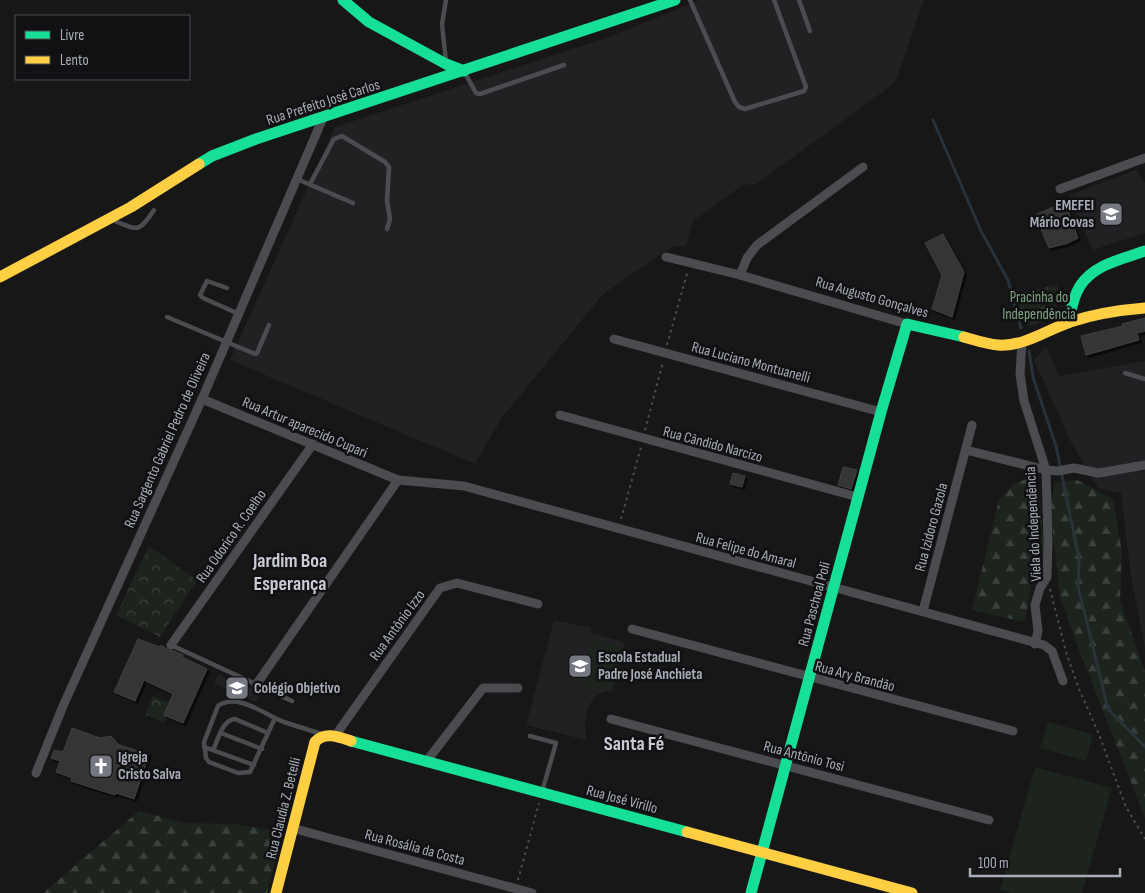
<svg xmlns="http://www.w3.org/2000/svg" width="1145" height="893" font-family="'Sofia Sans Condensed',sans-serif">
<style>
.built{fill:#212123}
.forest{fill:url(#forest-firs)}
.park{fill:url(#park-crowns)}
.pitch{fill:#1d241e}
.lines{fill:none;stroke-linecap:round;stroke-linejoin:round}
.stream{stroke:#2a3239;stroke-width:3}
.building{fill:#353536;stroke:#3f4043;filter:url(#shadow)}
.path{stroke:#4d4e52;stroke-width:2;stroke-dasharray:2.5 4;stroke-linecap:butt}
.lane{stroke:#4b4c50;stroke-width:4.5}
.street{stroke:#4b4c50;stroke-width:9}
.fast{stroke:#16e098;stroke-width:11}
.slow{stroke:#ffcf43;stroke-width:11}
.labels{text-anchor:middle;stroke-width:5;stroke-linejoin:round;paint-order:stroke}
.street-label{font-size:15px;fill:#a8adb8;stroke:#111113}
.poi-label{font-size:15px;font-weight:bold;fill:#a8adb8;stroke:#111113;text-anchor:start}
.park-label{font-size:15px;fill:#7fa381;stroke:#111113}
.district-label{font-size:20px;font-weight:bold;fill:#c9ccd4;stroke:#111113}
</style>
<defs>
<pattern id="forest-firs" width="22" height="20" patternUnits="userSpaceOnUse" patternTransform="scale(1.25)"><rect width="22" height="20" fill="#1d241e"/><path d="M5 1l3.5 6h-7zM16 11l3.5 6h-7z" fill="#3b413d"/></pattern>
<pattern id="park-crowns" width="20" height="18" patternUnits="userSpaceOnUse" patternTransform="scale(1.25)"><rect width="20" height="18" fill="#1d241e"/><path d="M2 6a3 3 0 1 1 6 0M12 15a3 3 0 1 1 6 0" fill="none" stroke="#3b413d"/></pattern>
<filter id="shadow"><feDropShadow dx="2.5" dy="2.5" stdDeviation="0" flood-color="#0009"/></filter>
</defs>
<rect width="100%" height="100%" fill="#171717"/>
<g class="built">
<path d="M700 0H924L895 83 756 184 743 185 693 221 686 246H673L603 294 501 419 475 464 230 360 335 127 606 38Z"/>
<path d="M1136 170 1145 183V233L1093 250 1069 195Z"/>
<path d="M1046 346 1059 376 1145 361V648L1131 576 1121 493 1098 488 1071 442 1034 360Z"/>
<path d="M554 620 592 628 590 633 625 642 613 690 598 694 589 705 585 721 586 740 526 725Z"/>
<path d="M218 674 260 692 256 702 214 684Z"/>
</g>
<g class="forest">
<path d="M1031 477 1038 483 1044 551 1031 586 1025 622 972 610 999 500 1014 484Z"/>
<path d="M1077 480 1113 499 1122 552 1120 600 1145 672V818L1078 647 1060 597 1050 507 1055 482Z"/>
<path d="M139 811 186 823 234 824 283 832 267 893H43Z"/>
</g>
<g class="park">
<path d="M1057 285 1058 289 1054 318 1027 327 1019 304V296L1025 292Z"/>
<path d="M149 546 197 580 160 637 116 615Z"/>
<path d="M152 696 172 704 164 723 146 715Z"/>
</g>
<g class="pitch">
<path d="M591 639 623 648 611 692 579 684Z"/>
<path d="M1048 722 1093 734 1086 761 1040 748Z"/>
<path d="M1035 767 1112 788 1082 893H1011L1000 890Z"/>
</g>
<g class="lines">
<g class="stream">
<path d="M933 120 981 231 1008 280 1021 328"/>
<path d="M1029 351 1033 377 1056 446 1079 559 1078 586 1108 709 1145 747"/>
</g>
</g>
<g class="building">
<path d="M1065 202 1078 238 1068 243 1049 248 1035 215Z"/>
<path d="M943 234 964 272 952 317 932 309 942 275 925 243Z"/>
<path d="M1145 318V331L1137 333 1139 340 1086 355 1081 336 1123 326 1122 324Z"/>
<path d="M843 467 857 470 851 489 838 485Z"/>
<path d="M733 473 745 476 742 487 730 484Z"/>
<path d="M138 639 160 647 161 645 168 650 174 651 183 655 182 657 207 669 183 723 164 715 173 694 144 680 135 701 114 692Z"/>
<path d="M72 728 100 738 111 736 119 745 149 754 134 799 116 793 115 795 71 781 72 778 56 772 60 761 51 758 54 750 63 752Z"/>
</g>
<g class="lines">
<g class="path">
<path d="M667 345 688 270"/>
<path d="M645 430 663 362"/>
<path d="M621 519 641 447"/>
<path d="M1050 589 1066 652 1079 689 1098 732 1126 807 1145 839"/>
<path d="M518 880 539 803"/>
</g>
<g class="lane">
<path d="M690 0 735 102 739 107 745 109 804 91 806 87 774 0"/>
<path d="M799 0 810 31"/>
<path d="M446 62 442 24 446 0"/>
<path d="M465 73 476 93 480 94 564 65"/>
<path d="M297 179 353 203"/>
<path d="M310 184 334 139 342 136 385 162 389 167 387 201 390 219 387 229"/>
<path d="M112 220C138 230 138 234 154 210"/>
<path d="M227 288 207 281 200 295 203 298 239 314"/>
<path d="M167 317 255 354 257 353 269 325"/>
<path d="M1125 373 1145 379"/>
<path d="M171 645 292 701"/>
<path d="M275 718 250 772 238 773 209 762 206 758 204 742 218 706C238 692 265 715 284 722 296 726 309 730 322 734"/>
<path d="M221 733 262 749"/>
<path d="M530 736 556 743 542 792"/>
<path d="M204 747 254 765"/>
<path d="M213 750C218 740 222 720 235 719L268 733"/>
</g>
<g class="street">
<path d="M1060 189 1145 158"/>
<path d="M666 257 740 275 907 324"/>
<path d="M740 275 747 258 757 245 863 167"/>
<path d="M614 339 881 412"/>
<path d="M1022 342 1020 374 1024 401 1046 470 1048 543 1047 577 1040 588 1035 605 1038 631 1035 644"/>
<path d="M202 399 398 480 464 486 1044 645 1052 651 1063 681"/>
<path d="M560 415 858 497"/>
<path d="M966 450 1046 470 1058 471 1074 468 1098 473 1105 472 1145 465"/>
<path d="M923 611 972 425"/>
<path d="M632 629 1013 731"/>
<path d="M171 645 313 444"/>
<path d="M256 685 398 480"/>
<path d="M611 719 989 820"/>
<path d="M335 736 440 588 457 583 538 604"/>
<path d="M426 762 483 688H518"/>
<path d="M36 773 63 706 202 399 323 118"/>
<path d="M292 828 532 893"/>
</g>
<g class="fast">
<path d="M343 0 369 22 446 64 464 71"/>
<path d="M199 164 212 156 256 139 675 0"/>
<path d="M1068 323C1071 311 1073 297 1080 286 1094 264 1123 259 1145 251"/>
<path d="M351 741 687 832"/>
<path d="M751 893 881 412 907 324 964 337"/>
</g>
<g class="slow">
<path d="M0 277 131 207 199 164"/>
<path d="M964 337C975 340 986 344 998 345 1023 347 1047 330 1070 322 1094 314 1120 310 1145 308"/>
<path d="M687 832 912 893"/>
<path d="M276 893 315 742C325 731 339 737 351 741"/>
</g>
</g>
<defs>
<g id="school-square" transform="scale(1.25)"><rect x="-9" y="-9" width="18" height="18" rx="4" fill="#757880" stroke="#111113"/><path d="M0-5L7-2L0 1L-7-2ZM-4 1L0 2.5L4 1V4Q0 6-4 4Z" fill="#fff"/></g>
<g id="church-square" transform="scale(1.25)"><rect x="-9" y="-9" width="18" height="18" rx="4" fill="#757880" stroke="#111113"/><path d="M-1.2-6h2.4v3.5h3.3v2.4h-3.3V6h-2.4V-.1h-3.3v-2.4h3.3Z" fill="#fff"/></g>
</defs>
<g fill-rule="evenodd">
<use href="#school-square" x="1111" y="214"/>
<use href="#school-square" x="580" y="666"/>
<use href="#school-square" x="237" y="688"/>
<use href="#church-square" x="101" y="766"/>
</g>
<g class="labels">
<g class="street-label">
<text transform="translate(323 102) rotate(-18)" y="5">Rua Prefeito José Carlos</text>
<text transform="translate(872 297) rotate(16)" y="5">Rua Augusto Gonçalves</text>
<text transform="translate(751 362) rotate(15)" y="5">Rua Luciano Montuanelli</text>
<text transform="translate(305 427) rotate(23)" y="5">Rua Artur aparecido Cupari</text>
<text transform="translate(167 440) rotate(-66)" y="5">Rua Sargento Gabriel Pedro de Oliveira</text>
<text transform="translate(713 444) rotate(15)" y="5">Rua Cândido Narcizo</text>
<text transform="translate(1033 524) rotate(-93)" y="5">Viela do Independência</text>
<text transform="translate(931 527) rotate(-75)" y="5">Rua Izidoro Gazola</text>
<text transform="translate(231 536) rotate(-55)" y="5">Rua Odorico R. Coelho</text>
<text transform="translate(746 550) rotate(15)" y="5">Rua Felipe do Amaral</text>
<text transform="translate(814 604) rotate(-75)" y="5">Rua Paschoal Poli</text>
<text transform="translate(397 625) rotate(-54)" y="5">Rua Antônio Izzo</text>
<text transform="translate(855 676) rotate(15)" y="5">Rua Ary Brandão</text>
<text transform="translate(804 756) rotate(15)" y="5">Rua Antônio Tosi</text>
<text transform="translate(622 799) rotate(15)" y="5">Rua José Virillo</text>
<text transform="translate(283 808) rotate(-76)" y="5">Rua Claudia Z. Betelli</text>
<text transform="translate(415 847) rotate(15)" y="5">Rua Rosália da Costa</text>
</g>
<g class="poi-label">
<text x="1094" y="210" text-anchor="end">EMEFEI<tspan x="1094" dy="17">Mário Covas</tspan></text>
<text x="598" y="662">Escola Estadual<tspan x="598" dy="17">Padre José Anchieta</tspan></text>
<text x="254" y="693">Colégio Objetivo</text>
<text x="118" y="762">Igreja<tspan x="118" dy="17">Cristo Salva</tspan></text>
</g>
<g class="park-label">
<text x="1039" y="302">Pracinha do<tspan x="1039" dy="17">Independência</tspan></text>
</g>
<g class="district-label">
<text x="290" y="567">Jardim Boa<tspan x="290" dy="23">Esperança</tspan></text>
<text x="634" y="750">Santa Fé</text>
</g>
</g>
<rect x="15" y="15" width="175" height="65" fill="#111113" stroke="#4d4f55"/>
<rect x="25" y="31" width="25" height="8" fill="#16e098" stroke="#4d4f55"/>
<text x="60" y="40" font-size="15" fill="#a8adb8">Livre</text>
<rect x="25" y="56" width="25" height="8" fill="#ffcf43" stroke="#4d4f55"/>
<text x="60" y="65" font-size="15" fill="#a8adb8">Lento</text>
<path d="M970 868v8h150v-8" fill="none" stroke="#a8adb8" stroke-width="2.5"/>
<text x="978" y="868" font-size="15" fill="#a8adb8" stroke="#111113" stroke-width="4" paint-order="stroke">100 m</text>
</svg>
